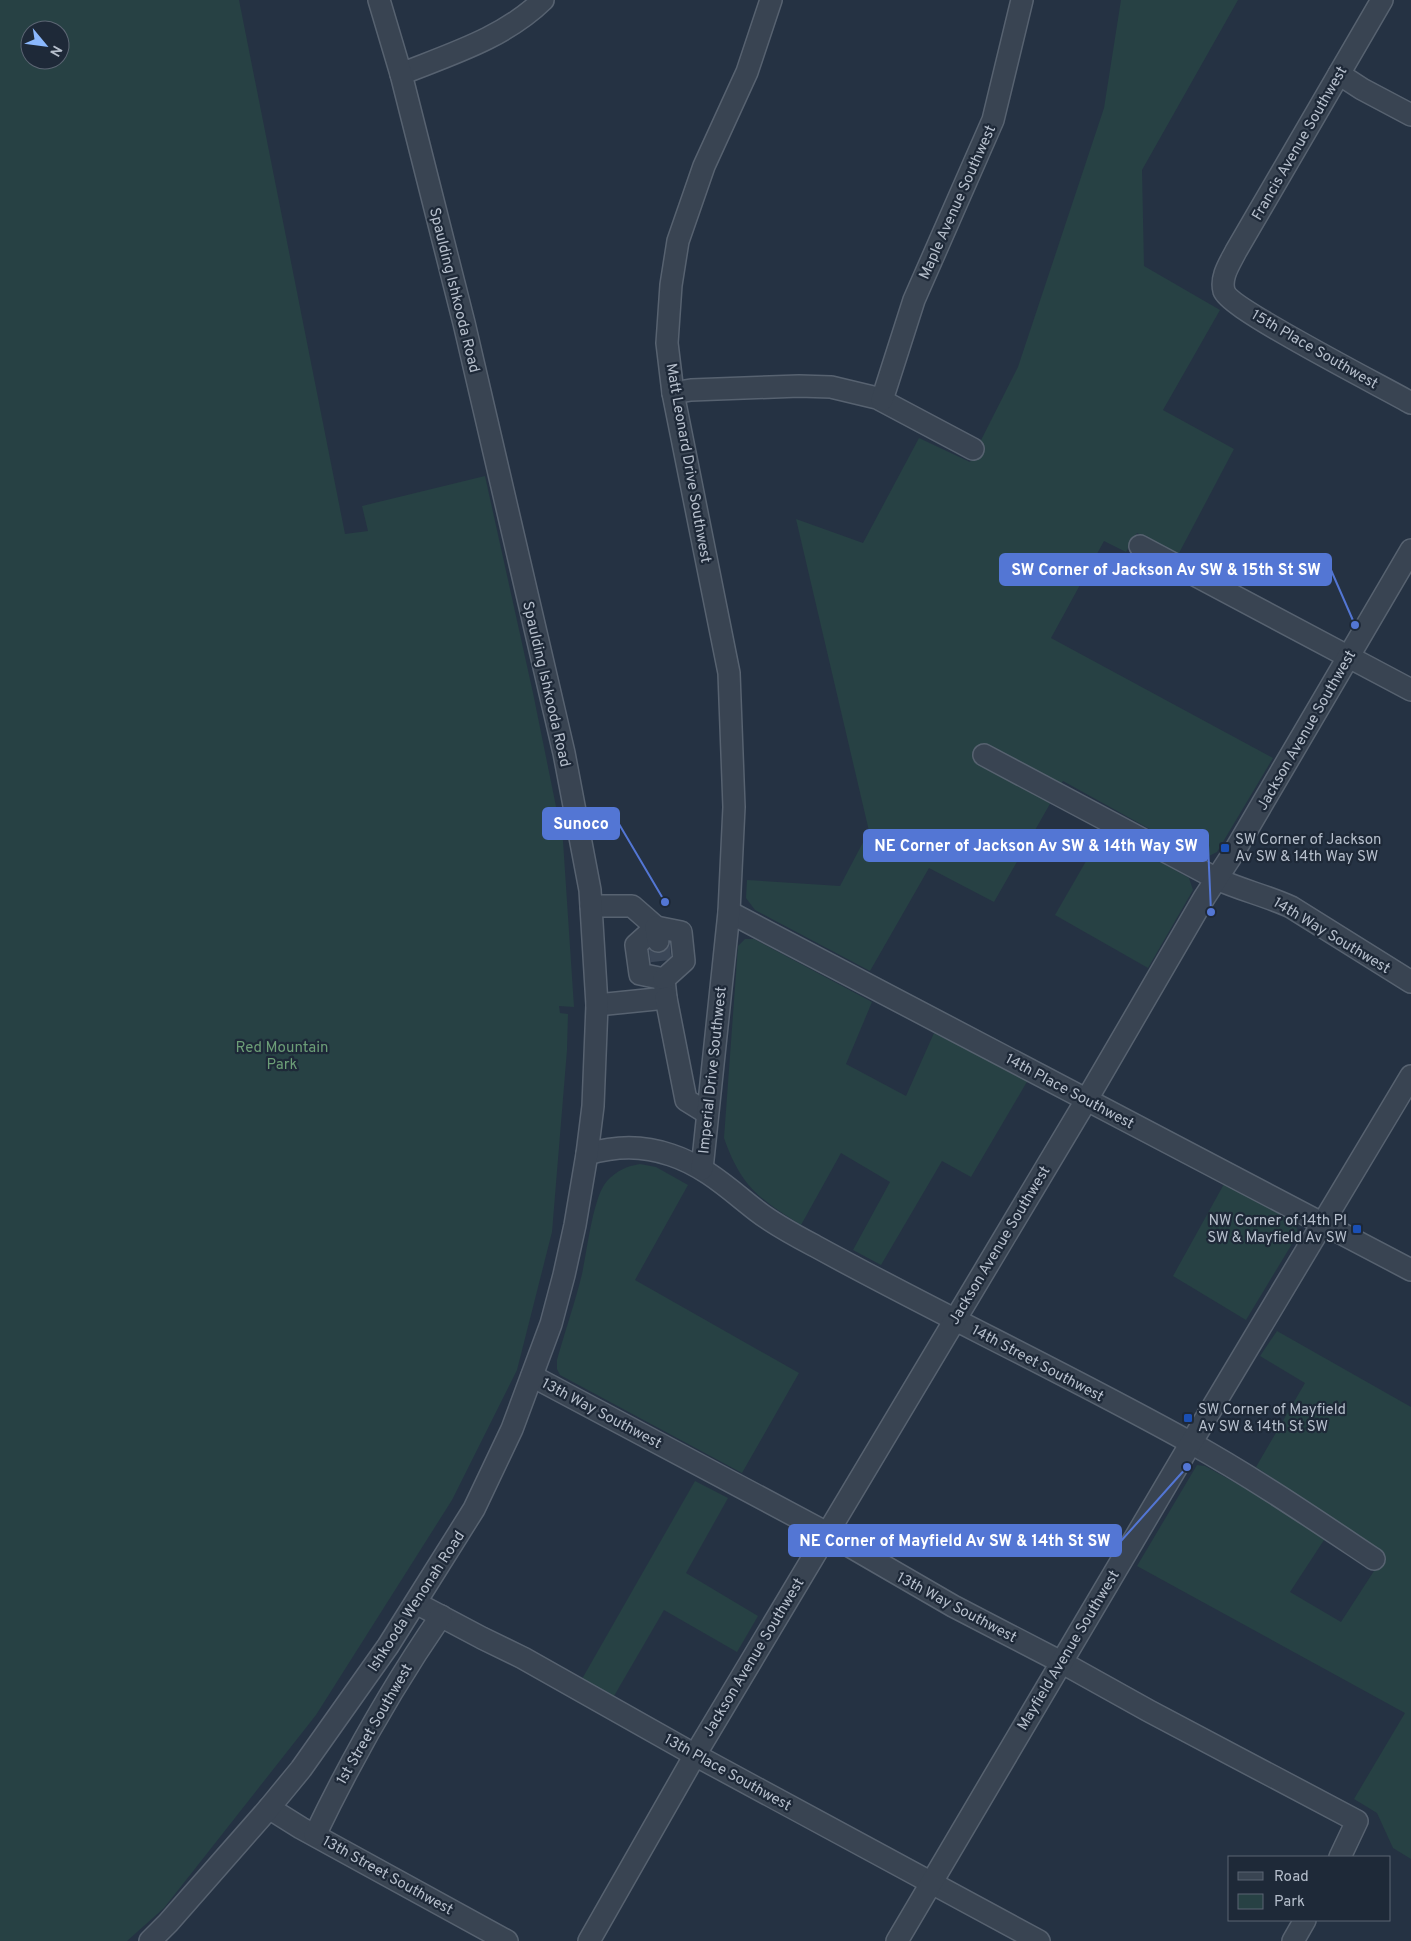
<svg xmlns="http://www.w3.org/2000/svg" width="1411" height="1941" font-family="Overpass,sans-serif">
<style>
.green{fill:#274144;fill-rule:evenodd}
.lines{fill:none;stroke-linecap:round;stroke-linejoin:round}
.minor-tunnel{stroke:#3b4758;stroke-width:21;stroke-dasharray:21 11;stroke-linecap:butt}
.minor-casing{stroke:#576270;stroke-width:24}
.minor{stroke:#394452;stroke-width:21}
.transit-dot{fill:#1a4fb4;stroke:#1e2938;stroke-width:2}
.labels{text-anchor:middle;stroke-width:4.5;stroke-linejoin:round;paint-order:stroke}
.street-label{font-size:15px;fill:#b6bfcc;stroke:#1e2938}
.poi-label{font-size:15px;fill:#b6bfcc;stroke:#1e2938;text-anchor:start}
.park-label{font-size:15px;fill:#6c9e77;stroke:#1e2938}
.leader{fill:none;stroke:#5376d4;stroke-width:2}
.callout-dot{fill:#5376d4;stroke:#1e2938;stroke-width:2}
.callout{fill:#5376d4;stroke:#5376d4;stroke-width:2}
.callout-label{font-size:16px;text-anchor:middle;font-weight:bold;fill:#fff}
</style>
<rect width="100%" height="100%" fill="#253243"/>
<g class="green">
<path d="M0 0H239L345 534 368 531 362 506 485 476 533 693 563 841 574 1007 559 1006 560 1013 568 1014 567 1050 552 1232 517 1370 452 1500 316 1715 164 1908 127 1941H0ZM30 30H60V60H30Z"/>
<path d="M1121 0H1238L1142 170 1144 266 1220 310 1163 410 1234 449 1178 555 1137 533 1126 552 1104 541 1051 638 1273 758 1217 852 1209 856 1193 853 1063 781 994 902 929 868 870 971 755 910 746 898 747 880 840 886 869 831 796 519 863 543 919 438 970 462 1018 367 1104 108Z"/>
<path d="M1104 830 1189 878 1193 890 1148 968 1055 915Z"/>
<path d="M745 939H754L872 1002 846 1064 906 1096 934 1033 1028 1080 971 1177 942 1161 881 1265 853 1250 890 1182 841 1153 801 1225C758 1198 741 1186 724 1138L738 946Z"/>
<path d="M640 1164 656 1167 688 1185 635 1280 799 1373 742 1473 560 1375 557 1369V1360C565 1331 575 1303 582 1274 587 1252 593 1196 607 1181 616 1171 627 1166 640 1164Z"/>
<path d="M1224 1184 1288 1217 1296 1225 1298 1234 1246 1320 1173 1276Z"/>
<path d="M1277 1331 1411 1407V1859L1393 1848 1377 1813 1354 1799 1405 1713 1137 1566 1197 1465 1205 1466 1252 1492 1326 1537 1290 1592 1341 1622 1385 1554 1256 1467 1305 1383 1260 1356Z"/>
<path d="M695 1481 728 1498 686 1573 758 1616 737 1652 664 1610 614 1696 582 1679Z"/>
</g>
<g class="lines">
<path class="minor-tunnel" d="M659 944 661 961"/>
<g class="minor-casing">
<g id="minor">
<path d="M1382 0 1236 251C1230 263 1220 277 1224 291 1230 309 1385 388 1411 403"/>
<path d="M401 74C451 54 504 38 543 0"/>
<path d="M1339 74 1362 89 1411 115"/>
<path d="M673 393 691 390 799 386 831 387 877 398 973 449"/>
<path d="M882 400 914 300 993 120 1022 0"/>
<path d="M1140 546 1411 690"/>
<path d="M984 755 1217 879C1241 890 1267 896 1291 907L1411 982"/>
<path d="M591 906H632L656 927 636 945 640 974 664 979 666 998 597 1005"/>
<path d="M729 912 1411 1270"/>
<path d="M658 941 656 927 681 932 684 961 664 979"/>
<path d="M666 998 686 1100 707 1113"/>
<path d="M587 1154C616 1146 642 1145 671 1155 705 1166 730 1190 757 1211 775 1225 796 1236 815 1246 939 1314 1067 1374 1191 1443 1254 1478 1314 1519 1374 1559"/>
<path d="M702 1169 729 912 734 807 729 673 673 393 667 343 671 285 678 241 704 166 747 72 771 0"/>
<path d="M532 1376 827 1533 953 1606 1061 1662 1149 1711 1357 1821 1340 1857"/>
<path d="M416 1603 482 1638 523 1658 695 1755 1039 1941"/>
<path d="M269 1808 301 1828 507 1941"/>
<path d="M315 1835C352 1758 392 1687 441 1616"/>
<path d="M150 1941 168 1923 269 1808 301 1769 388 1646 474 1509 512 1429 551 1324 564 1275 575 1225 587 1154 593 1106 597 1005 590 890 564 753 464 323 401 74 379 0"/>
<path d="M589 1941 695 1755 1087 1099 1204 898 1234 852 1411 550"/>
<path d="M897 1941 1191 1443 1411 1076"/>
<path d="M1293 1941 1305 1920"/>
</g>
</g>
<use href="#minor" class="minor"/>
</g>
<g class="transit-dot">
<rect x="1220" y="843" width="10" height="10" rx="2.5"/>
<rect x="1352" y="1224" width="10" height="10" rx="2.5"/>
<rect x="1183" y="1413" width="10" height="10" rx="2.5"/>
</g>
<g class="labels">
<g class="street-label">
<text transform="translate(1299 143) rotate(-60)" y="5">Francis Avenue Southwest</text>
<text transform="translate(957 202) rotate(-66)" y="5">Maple Avenue Southwest</text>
<text transform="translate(455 290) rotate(76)" y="5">Spaulding Ishkooda Road</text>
<text transform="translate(1315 349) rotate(30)" y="5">15th Place Southwest</text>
<text transform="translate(689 463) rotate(80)" y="5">Matt Leonard Drive Southwest</text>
<text transform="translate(547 684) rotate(77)" y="5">Spaulding Ishkooda Road</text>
<text transform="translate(1306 730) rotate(-60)" y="5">Jackson Avenue Southwest</text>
<text transform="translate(1332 935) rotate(31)" y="5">14th Way Southwest</text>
<text transform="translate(712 1070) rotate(-84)" y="5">Imperial Drive Southwest</text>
<text transform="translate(1070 1091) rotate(28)" y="5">14th Place Southwest</text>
<text transform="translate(999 1245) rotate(-59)" y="5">Jackson Avenue Southwest</text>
<text transform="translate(1038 1363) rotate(28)" y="5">14th Street Southwest</text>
<text transform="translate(602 1413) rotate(28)" y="5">13th Way Southwest</text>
<text transform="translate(416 1601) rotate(-57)" y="5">Ishkooda Wenonah Road</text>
<text transform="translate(957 1607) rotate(28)" y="5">13th Way Southwest</text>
<text transform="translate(1068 1650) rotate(-59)" y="5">Mayfield Avenue Southwest</text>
<text transform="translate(753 1657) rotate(-59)" y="5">Jackson Avenue Southwest</text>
<text transform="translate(374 1724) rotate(-60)" y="5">1st Street Southwest</text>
<text transform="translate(728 1772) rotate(29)" y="5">13th Place Southwest</text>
<text transform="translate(388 1875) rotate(29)" y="5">13th Street Southwest</text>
</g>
<g class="poi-label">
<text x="1235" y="844">SW Corner of Jackson<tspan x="1235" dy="17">Av SW &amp; 14th Way SW</tspan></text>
<text x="1347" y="1225" text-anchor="end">NW Corner of 14th Pl<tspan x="1347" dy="17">SW &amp; Mayfield Av SW</tspan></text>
<text x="1198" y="1414">SW Corner of Mayfield<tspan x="1198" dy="17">Av SW &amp; 14th St SW</tspan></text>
</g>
<g class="park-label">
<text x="282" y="1052">Red Mountain<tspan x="282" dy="17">Park</tspan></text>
</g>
</g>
<path class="leader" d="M1355 625L1331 570M665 902L619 824M1211 912L1208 845M1187 1467L1121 1541"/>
<g class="callout-dot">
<circle cx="1355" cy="625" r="5"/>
<circle cx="665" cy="902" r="5"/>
<circle cx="1211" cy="912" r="5"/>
<circle cx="1187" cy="1467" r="5"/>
</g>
<g class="callout">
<rect x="1000" y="554" width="331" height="31" rx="5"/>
<rect x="543" y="808" width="76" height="31" rx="5"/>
<rect x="864" y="830" width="344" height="31" rx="5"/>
<rect x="789" y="1525" width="332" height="31" rx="5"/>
</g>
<g class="callout-label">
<text x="1166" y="575">SW Corner of Jackson Av SW &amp; 15th St SW</text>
<text x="581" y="829">Sunoco</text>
<text x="1036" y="851">NE Corner of Jackson Av SW &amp; 14th Way SW</text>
<text x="955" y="1546">NE Corner of Mayfield Av SW &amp; 14th St SW</text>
</g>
<rect x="1228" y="1856" width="162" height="65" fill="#1e2938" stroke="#5b6573"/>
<rect x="1238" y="1872" width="25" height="8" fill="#394452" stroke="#5b6573"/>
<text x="1274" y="1881" font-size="15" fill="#b6bfcc">Road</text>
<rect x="1238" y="1894" width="25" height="15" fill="#274144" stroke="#5b6573"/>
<text x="1274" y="1906" font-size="15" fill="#b6bfcc">Park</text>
<g transform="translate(45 45) rotate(119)"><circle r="24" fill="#1e2938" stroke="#5b6573"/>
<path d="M0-4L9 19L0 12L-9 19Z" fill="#8bb8fd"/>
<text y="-8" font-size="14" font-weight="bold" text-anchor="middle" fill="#b6bfcc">N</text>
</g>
</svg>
